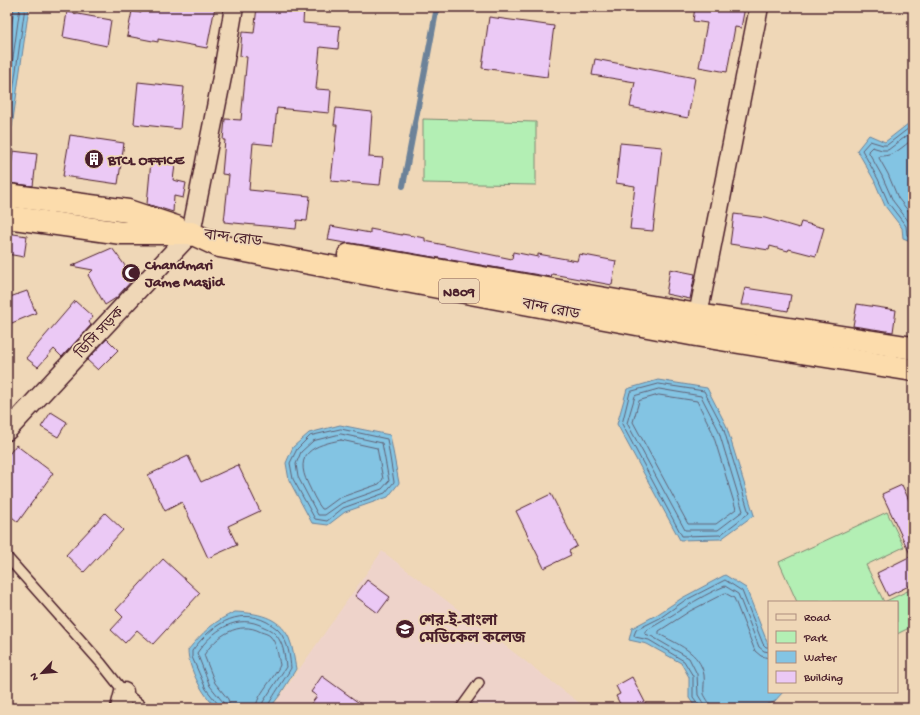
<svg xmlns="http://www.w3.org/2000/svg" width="920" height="715" font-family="'Gochi Hand','Noto Sans Bengali',sans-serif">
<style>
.built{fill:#eed3ca}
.green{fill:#b3efb4;stroke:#7e8770}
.water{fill:#83c4e3;stroke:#6c8299}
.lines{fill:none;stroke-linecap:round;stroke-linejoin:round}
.shore{stroke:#616175;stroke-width:1}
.stream{stroke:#6c8299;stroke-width:6}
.building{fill:#ebc9f5;stroke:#4a1f2b}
.service-casing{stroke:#4a1f2b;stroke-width:12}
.minor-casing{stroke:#4a1f2b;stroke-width:21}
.trunk-casing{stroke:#4a1f2b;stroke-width:25}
.service{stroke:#efd7b7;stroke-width:9}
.minor{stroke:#efd7b7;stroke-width:18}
.trunk{stroke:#fcdcac;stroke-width:22}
.labels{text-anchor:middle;stroke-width:3.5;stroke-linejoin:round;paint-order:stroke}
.shield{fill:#efd7b7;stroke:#7c5655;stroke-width:1}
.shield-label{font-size:14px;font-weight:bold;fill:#4a1f2b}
.poi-label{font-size:15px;font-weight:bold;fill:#4a1f2b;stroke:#efd7b7;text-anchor:start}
.street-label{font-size:15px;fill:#4a1f2b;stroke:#efd7b7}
</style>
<rect width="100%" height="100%" fill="#efd7b7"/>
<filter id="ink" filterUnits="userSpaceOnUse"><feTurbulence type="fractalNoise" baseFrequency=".025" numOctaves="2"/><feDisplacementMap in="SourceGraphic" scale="8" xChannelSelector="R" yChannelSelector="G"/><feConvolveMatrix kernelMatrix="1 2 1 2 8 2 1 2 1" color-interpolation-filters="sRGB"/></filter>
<g filter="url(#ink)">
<path class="built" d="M382 551 586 708H272Z"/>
<g class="green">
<path d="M423 119 536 122V185L423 183Z"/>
<path d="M887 512 904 547 866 565 884 602H797L779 562Z"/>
<path d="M912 589 913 592V626L897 634V602H884Z"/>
</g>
<g class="water">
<path d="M7 7H29L12 127 7 125Z"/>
<path d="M913 120V242L903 238 902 228 885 206 874 180 857 150 869 135 885 142Z"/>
<path d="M658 380 707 388 726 425 754 515 721 539 680 540 617 424 627 389Z"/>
<path d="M340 425 390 435 399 483 388 497 345 512 328 525 312 523 289 480 286 463 293 447 309 433Z"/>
<path d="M725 575 746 588 769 647V692H783L774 702 758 708H696L689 698V677L681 663 647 644 629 640 632 628 658 614 682 598Z"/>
<path d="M235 612C256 613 279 616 289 638 293 647 294 659 296 669L280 695 270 708H217C203 696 188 668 188 650 203 632 214 621 235 612Z"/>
</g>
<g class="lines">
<g class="shore">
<path d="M7 57 14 7"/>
<path d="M7 101 20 7"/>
<path d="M7 122 9 120 25 7"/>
<path d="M913 125 887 145H883L870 141 862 150 878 179 889 204 906 226 907 235 913 238"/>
<path d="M913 131 888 150H882L872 147 868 151 882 176 893 201 909 222 913 232"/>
<path d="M913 139C903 146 894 157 880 156L879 158 888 174 898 198 913 217"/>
<path d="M659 384 704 391 723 427 749 513 720 535 682 536 622 424 630 392Z"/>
<path d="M659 389 701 396 718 429 743 511 718 530H685L627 423 635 396Z"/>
<path d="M659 395 697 401 712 431 736 509 716 524H688L633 422 639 401Z"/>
<path d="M341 429 387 439 394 482 385 493 343 508 327 521 315 519 293 479 290 463 297 449 310 436Z"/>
<path d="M341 434 382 443 389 481 382 489 342 503 325 515H318L298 477 296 464 301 452 313 441Z"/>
<path d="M341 440 377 448 383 479 379 484 339 498 324 509H322C316 502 312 492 308 484 293 453 314 445 341 440Z"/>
<path d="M219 708 218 704 206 689 192 657V651C210 627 236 606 267 622 275 627 280 630 284 639 289 647 290 659 291 668 287 676 268 703 267 708"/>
<path d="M224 708 223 702 210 686 197 653C212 631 237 612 264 627 271 630 276 633 280 641 284 648 285 659 286 667L263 702 262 708"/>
<path d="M230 708 228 699 215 683 204 655C216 636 239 620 261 632 264 633 268 634 270 636 277 643 278 656 280 665 274 679 256 695 256 708"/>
<path d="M699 708V705L693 697V676L684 661 649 640 635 637 634 635 636 630 660 618 684 601 725 580 742 591 763 644 766 647H769"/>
<path d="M704 708 703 703 698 695 697 674 689 658 651 636 645 634V631C672 617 697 597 725 586L738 594 759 647 764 651 769 652"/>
<path d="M710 708C710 702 706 699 704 694 703 688 705 681 704 675 700 652 677 644 659 634V631L690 611 725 593 734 598 755 651 761 656 769 658"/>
</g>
<path class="stream" d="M403 186 437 7"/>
</g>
<g class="building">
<path d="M142 7H215L207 48 158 39V42L127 36 132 11 141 13Z"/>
<path d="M257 7H304L303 23 340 26 338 49 320 47 316 89 331 90 329 113 277 108 273 145 253 143 249 190 310 196 307 221 297 220 296 229 224 222 229 175 222 174 225 140H223L225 119 241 120 247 57 240 56 242 32 254 33Z"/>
<path d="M695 7H745L741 28 735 27 727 72 699 67 707 23 693 21Z"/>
<path d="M67 12 111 20 107 46 63 37Z"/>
<path d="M489 17 554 26 547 77 482 68Z"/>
<path d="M595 59 695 78 688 118 630 107 635 82 592 75Z"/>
<path d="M138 82 184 87 180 129 134 124Z"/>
<path d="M336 108 372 112 369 157 383 158 380 185 331 181 337 125H334Z"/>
<path d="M70 135 124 143 118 184 63 176Z"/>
<path d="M620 143 662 147 653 231 630 229 635 186 616 183Z"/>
<path d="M13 151 37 154 33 186 9 183Z"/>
<path d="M151 161 175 165 173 180 186 183 183 198 174 196 173 212 147 204Z"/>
<path d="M734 214 765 218 799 228 801 222 824 228 816 256 789 249 788 251 770 246 769 250 730 244Z"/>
<path d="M331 226 370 233V229L402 235V234L425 238V241L512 259 513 252 538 257V254L577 261 579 254 616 261 612 285 552 274 551 277 351 243H345L328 240Z"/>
<path d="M7 233 27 236 24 257 7 254Z"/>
<path d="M112 248 134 278 116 298 105 305 88 275 93 270 71 266Z"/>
<path d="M670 269 695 274 690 299 666 294Z"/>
<path d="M745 288 791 295 788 311 754 305H741Z"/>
<path d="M27 291 36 313 7 325V298Z"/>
<path d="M75 301 93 317 89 322 91 325 62 357 54 349 38 367 26 358Z"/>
<path d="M857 304 896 310 893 332 853 326Z"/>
<path d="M107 339 118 350 98 370 87 360Z"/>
<path d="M51 412 67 422 58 437 41 427Z"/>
<path d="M16 445 53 473 18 522 7 513V457Z"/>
<path d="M188 456 201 482 238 465 260 511 228 526 237 545 208 558 182 502 165 511 148 475Z"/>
<path d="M902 485 913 509V584L888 596 877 573 911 556 882 494Z"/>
<path d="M551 494 577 546 569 551 571 555 544 568 516 511Z"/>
<path d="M105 513 123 530 84 572 66 555Z"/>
<path d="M163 559 200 593 153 644 137 630 125 643 111 630 123 617 116 610Z"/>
<path d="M367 580 390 597 378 613 355 596Z"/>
<path d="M322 676 366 708H308L317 696 311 692Z"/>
<path d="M632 677 648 708H622L616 696 620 694 616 686Z"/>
</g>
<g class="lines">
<g class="service-casing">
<g id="service">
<path d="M7 557 101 663 124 692 144 708"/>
<path d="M461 708 479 683"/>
</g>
</g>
<g class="minor-casing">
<g id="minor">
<path d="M697 328 698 315 759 7"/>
<path d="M7 431 191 233 222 77 234 7"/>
<path d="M120 708 124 692"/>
</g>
</g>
<g class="trunk-casing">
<g id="trunk">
<path d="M7 195 128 211 176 227"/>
<path d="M7 217 122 233H191L219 246 696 335 913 370"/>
<path d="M349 255 698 315 913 348"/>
</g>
</g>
<use href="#service" class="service"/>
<use href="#minor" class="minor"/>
<use href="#trunk" class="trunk"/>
</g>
</g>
<defs>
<g id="building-disc" transform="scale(1)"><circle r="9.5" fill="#4a1f2b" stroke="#efd7b7"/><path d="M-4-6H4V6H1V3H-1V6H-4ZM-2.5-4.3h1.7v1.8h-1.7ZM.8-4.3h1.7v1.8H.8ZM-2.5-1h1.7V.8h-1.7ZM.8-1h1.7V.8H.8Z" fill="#fff"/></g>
<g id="mosque-disc" transform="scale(1)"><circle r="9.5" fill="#4a1f2b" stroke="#efd7b7"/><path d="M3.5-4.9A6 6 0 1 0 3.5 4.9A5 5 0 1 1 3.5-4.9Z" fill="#fff"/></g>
<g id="university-disc" transform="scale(1)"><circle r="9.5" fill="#4a1f2b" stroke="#efd7b7"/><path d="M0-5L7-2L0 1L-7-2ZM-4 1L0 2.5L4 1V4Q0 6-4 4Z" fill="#fff"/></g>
</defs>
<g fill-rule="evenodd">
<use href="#building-disc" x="94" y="159"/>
<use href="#mosque-disc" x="131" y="273"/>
<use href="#university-disc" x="405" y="629"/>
</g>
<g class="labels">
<rect class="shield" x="439" y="279" width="40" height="24" rx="3"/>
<g class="shield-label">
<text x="459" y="296">N809</text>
</g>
<g class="poi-label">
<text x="108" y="164">BTCL OFFICE</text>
<text x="145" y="269">Chandmari<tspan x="145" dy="17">Jame Masjid</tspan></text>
<text x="419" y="625">শের-ই-বাংলা<tspan x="419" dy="17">মেডিকেল কলেজ</tspan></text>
</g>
<g class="street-label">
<text transform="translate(233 237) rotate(7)" y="5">বান্দ রোড</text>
<text transform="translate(551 308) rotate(11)" y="5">বান্দ রোড</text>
<text transform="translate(99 332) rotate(-47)" y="5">ডিসি সড়ক</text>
</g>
</g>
<rect width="920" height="715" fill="none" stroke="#efd7b7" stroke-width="24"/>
<rect x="12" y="12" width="896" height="691" fill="none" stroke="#4a1f2b" stroke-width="1.5" filter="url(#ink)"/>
<rect x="768" y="601" width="130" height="92" fill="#efd7b7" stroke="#ad8d7f"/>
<rect x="776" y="614" width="20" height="6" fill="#efd7b7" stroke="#ad8d7f"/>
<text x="804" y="621" font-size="12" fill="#4a1f2b">Road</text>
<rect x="776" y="631" width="20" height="12" fill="#b3efb4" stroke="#ad8d7f"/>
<text x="804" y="641" font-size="12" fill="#4a1f2b">Park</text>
<rect x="776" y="651" width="20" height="12" fill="#83c4e3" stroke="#ad8d7f"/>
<text x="804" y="661" font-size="12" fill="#4a1f2b">Water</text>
<rect x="776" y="671" width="20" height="12" fill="#ebc9f5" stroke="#ad8d7f"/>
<text x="804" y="681" font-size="12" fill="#4a1f2b">Building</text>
<g transform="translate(42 673) rotate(244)" stroke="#efd7b7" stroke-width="3" paint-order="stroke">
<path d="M0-3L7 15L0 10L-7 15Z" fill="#4a1f2b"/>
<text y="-6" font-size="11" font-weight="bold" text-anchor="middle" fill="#4a1f2b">N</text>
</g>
</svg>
